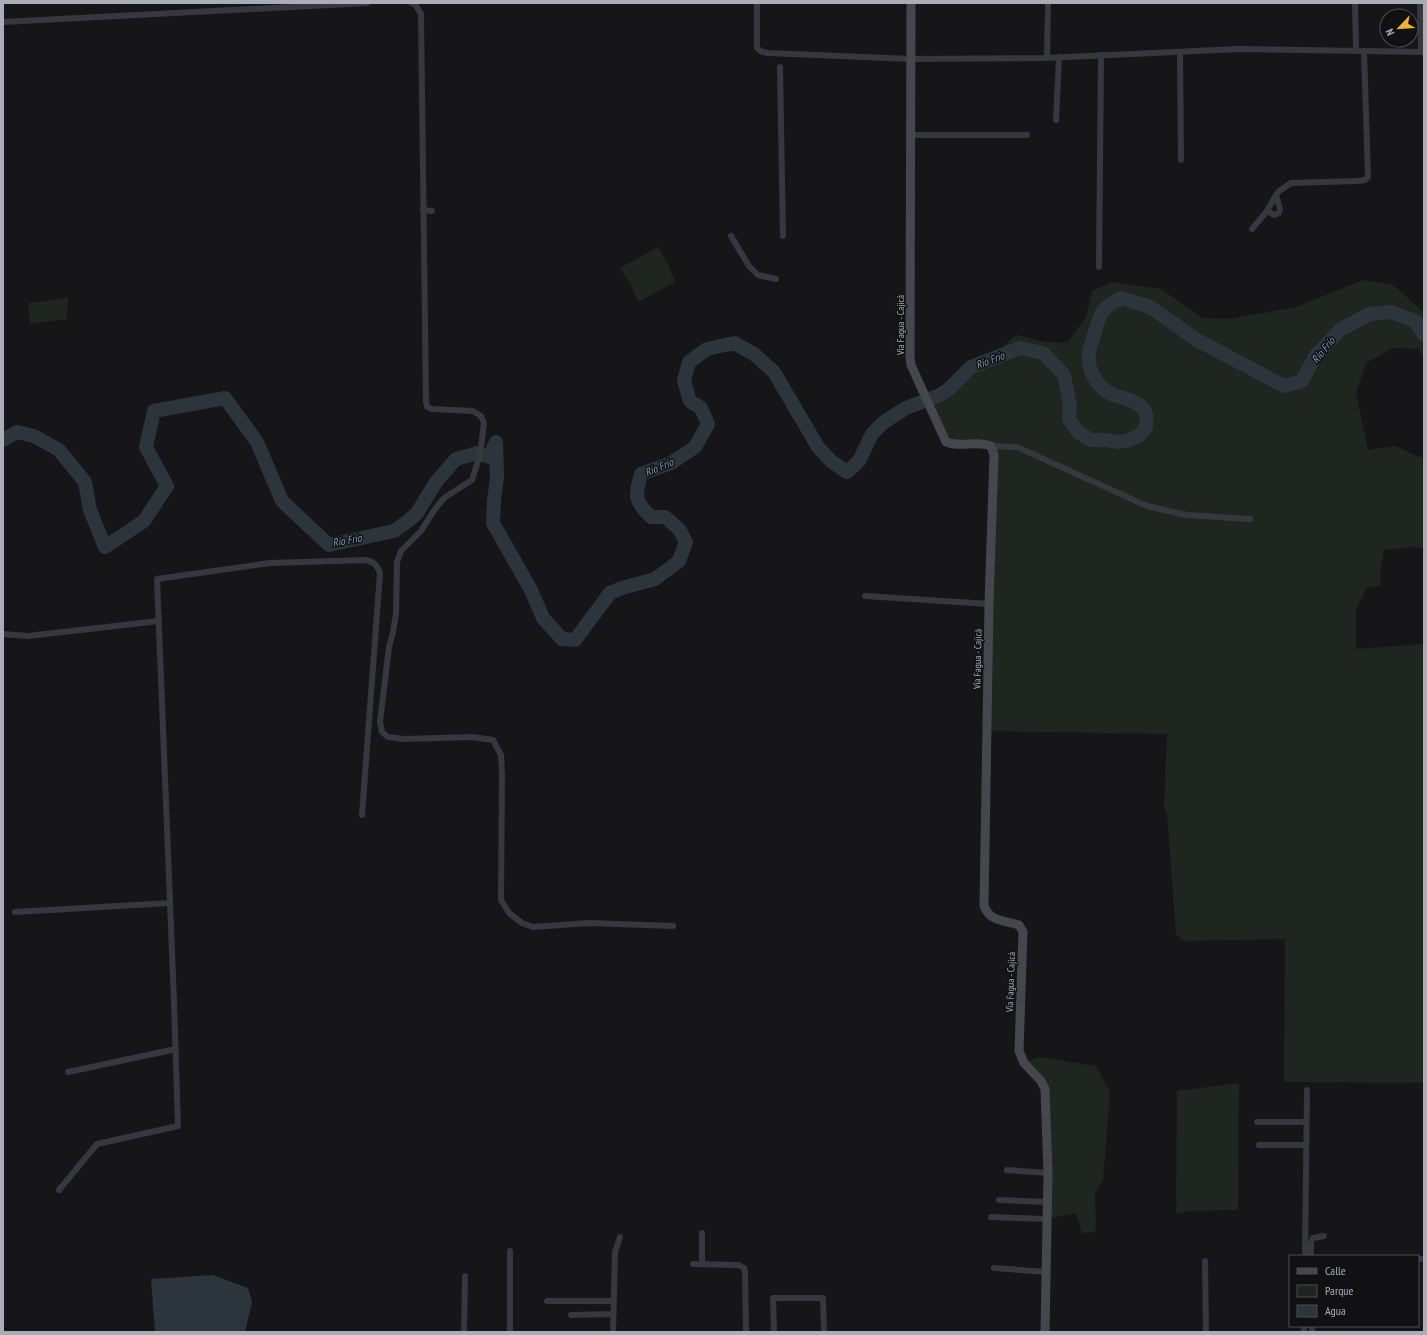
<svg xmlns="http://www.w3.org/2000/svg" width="1427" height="1335" font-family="'PT Sans Narrow',sans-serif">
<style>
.green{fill:#1e261f}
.water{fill:#2c353c}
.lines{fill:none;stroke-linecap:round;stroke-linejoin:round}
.river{stroke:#2c353c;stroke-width:14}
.street{stroke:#37383d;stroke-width:6}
.secondary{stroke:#45474d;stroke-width:9}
.labels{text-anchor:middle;stroke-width:3;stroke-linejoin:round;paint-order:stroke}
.street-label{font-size:10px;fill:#a8adb8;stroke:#111113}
.water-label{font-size:11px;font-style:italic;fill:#7f9bb3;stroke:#111113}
</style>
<rect width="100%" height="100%" fill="#161618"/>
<g class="green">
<path d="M658 247 668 264 675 282 638 302 630 283 620 268Z"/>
<path d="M1363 280 1393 285 1418 307 1424 315V357L1418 349 1393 348 1366 363 1356 393 1368 450 1395 446 1424 459V548L1413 547 1384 550 1380 572 1381 586 1367 587 1356 609V649L1424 644V1083L1284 1082 1285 939 1184 941 1176 934 1167 813 1164 808 1167 734 987 731 991 446 953 445 932 410 936 408 932 398 940 395 949 389 971 367 996 358 999 350 1016 335 1046 342 1067 343 1086 317 1092 291 1112 282 1161 289 1203 318 1228 319 1296 307Z"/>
<path d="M68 298 67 319 30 324 28 303Z"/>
<path d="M1039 1057 1096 1066 1110 1092 1103 1180 1095 1194 1096 1232 1082 1233 1076 1213 1047 1219 1045 1089 1024 1063Z"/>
<path d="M1239 1083 1238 1210 1189 1211 1176 1214 1177 1091Z"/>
</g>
<path class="water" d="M213 1275 248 1288 252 1302 245 1332H155L151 1279Z"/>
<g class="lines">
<path class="river" d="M3 440 17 432 34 436 59 450 85 482 90 510 105 547 144 521 167 486 146 447 154 411 225 398 257 442 282 501 329 545 394 531 408 521 417 513 436 482 456 459 478 453 489 457 496 442 497 477 494 501 493 523 531 590 543 618 562 639 575 640 610 593 622 588 655 579 679 561 686 542 679 529 665 517H651C634 501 635 496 641 474L671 463 695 447 708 424 701 408 690 401 684 381 689 362 707 349 734 343 754 354 774 372 818 447 831 461 847 472 859 461 872 434 884 422 906 408 940 395 949 389 971 367 1020 348 1043 353 1064 375 1070 405 1069 419 1078 432 1091 440H1107L1116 442 1126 441 1139 436 1146 427C1146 423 1147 418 1146 414 1142 402 1127 399 1116 396 1098 390 1087 371 1089 353 1090 346 1093 339 1095 332 1100 313 1103 307 1121 298L1150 307 1197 340 1284 386 1302 381 1316 355 1340 330 1369 314 1391 312 1415 321 1424 335"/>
<g class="street">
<path d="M411 3 415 4 421 14 426 402 427 407 432 409 473 411 481 416 484 423 481 447 478 461 472 480 444 498 435 509 421 531 401 551 397 562 396 614 393 632 389 647 380 722 382 732 388 737 404 739 472 737 493 740 501 755 502 774 501 900 509 913 522 923 533 927 589 923 673 926"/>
<path d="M757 3V48L762 52 768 53 911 59 1047 58 1238 49 1424 52"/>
<path d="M1355 3 1356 50"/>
<path d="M1420 3 1421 52"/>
<path d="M3 22 367 3"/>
<path d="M1180 52 1181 160"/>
<path d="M1047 58 1048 3"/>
<path d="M780 67 783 236"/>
<path d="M1056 120 1059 57"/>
<path d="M911 135H1027"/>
<path d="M423 210 432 211"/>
<path d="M1267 211 1276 195"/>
<path d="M1252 229 1267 211 1274 215 1279 213 1280 209 1276 195 1279 191 1291 183 1357 181 1365 180 1368 177 1364 51"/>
<path d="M731 236 749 266 758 275 776 279"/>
<path d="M1099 267 1101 55"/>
<path d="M991 446 1017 447 1147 506 1186 515 1250 519"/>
<path d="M865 596 989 604"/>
<path d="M3 634 28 636 159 621"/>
<path d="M15 912 170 903"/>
<path d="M68 1072 176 1049"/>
<path d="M1257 1122H1306"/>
<path d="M1259 1145H1306"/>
<path d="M1007 1170 1048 1173"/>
<path d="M59 1190 97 1144 178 1126 174 1002 157 579 270 563 366 560C374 562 377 565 380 573L362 815"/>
<path d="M999 1200 1047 1202"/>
<path d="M991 1217 1047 1219"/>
<path d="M702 1233V1264"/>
<path d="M510 1251V1332"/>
<path d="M1305 1256 1307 1090"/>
<path d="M1311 1256V1242L1313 1238 1324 1236"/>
<path d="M1418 1259H1424"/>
<path d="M1205 1261 1206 1332"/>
<path d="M693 1264 739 1265 744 1268 745 1272 746 1332"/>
<path d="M994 1268 1046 1272"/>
<path d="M547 1301H614"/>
<path d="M571 1315 613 1314"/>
<path d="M1312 1326V1332"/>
<path d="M464 1332 465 1276"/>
<path d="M613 1332 615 1252 620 1237"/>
<path d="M774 1332 773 1298H823L824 1332"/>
<path d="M1304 1332V1326"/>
</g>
<path class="secondary" d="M911 3 910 357 911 365 946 442C961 448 976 440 991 446L994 455 989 604 984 906C990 922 1004 920 1019 925L1023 932 1019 1051 1024 1063 1041 1081 1045 1089 1048 1173 1045 1332"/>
</g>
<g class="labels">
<g class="street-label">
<text transform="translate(900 325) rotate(-90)" y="4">Vía Fagua - Cajicá</text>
<text transform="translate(977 659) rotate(-89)" y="4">Vía Fagua - Cajicá</text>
<text transform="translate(1010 982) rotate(-88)" y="4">Vía Fagua - Cajicá</text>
</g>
<g class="water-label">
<text transform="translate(1323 350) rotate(-51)" y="4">Río Frío</text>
<text transform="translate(990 360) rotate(-21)" y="4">Río Frío</text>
<text transform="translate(659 467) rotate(-23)" y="4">Río Frío</text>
<text transform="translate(347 540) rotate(-10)" y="4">Río Frío</text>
</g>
</g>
<rect width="1427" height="1335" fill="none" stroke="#a8adb8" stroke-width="8"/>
<rect x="1289" y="1255" width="130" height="72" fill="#111113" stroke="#4d4f55"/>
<rect x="1297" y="1268" width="20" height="6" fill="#45474d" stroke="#4d4f55"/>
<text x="1325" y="1275" font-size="12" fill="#a8adb8">Calle</text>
<rect x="1297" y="1285" width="20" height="12" fill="#1e261f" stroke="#4d4f55"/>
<text x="1325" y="1295" font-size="12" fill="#a8adb8">Parque</text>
<rect x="1297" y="1305" width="20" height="12" fill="#2c353c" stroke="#4d4f55"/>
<text x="1325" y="1315" font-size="12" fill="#a8adb8">Agua</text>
<g transform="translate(1399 28) rotate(245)"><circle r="19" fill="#111113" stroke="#4d4f55"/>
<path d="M0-3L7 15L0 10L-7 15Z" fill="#f2b134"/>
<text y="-6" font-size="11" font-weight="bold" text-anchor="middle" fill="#a8adb8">N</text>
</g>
</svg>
